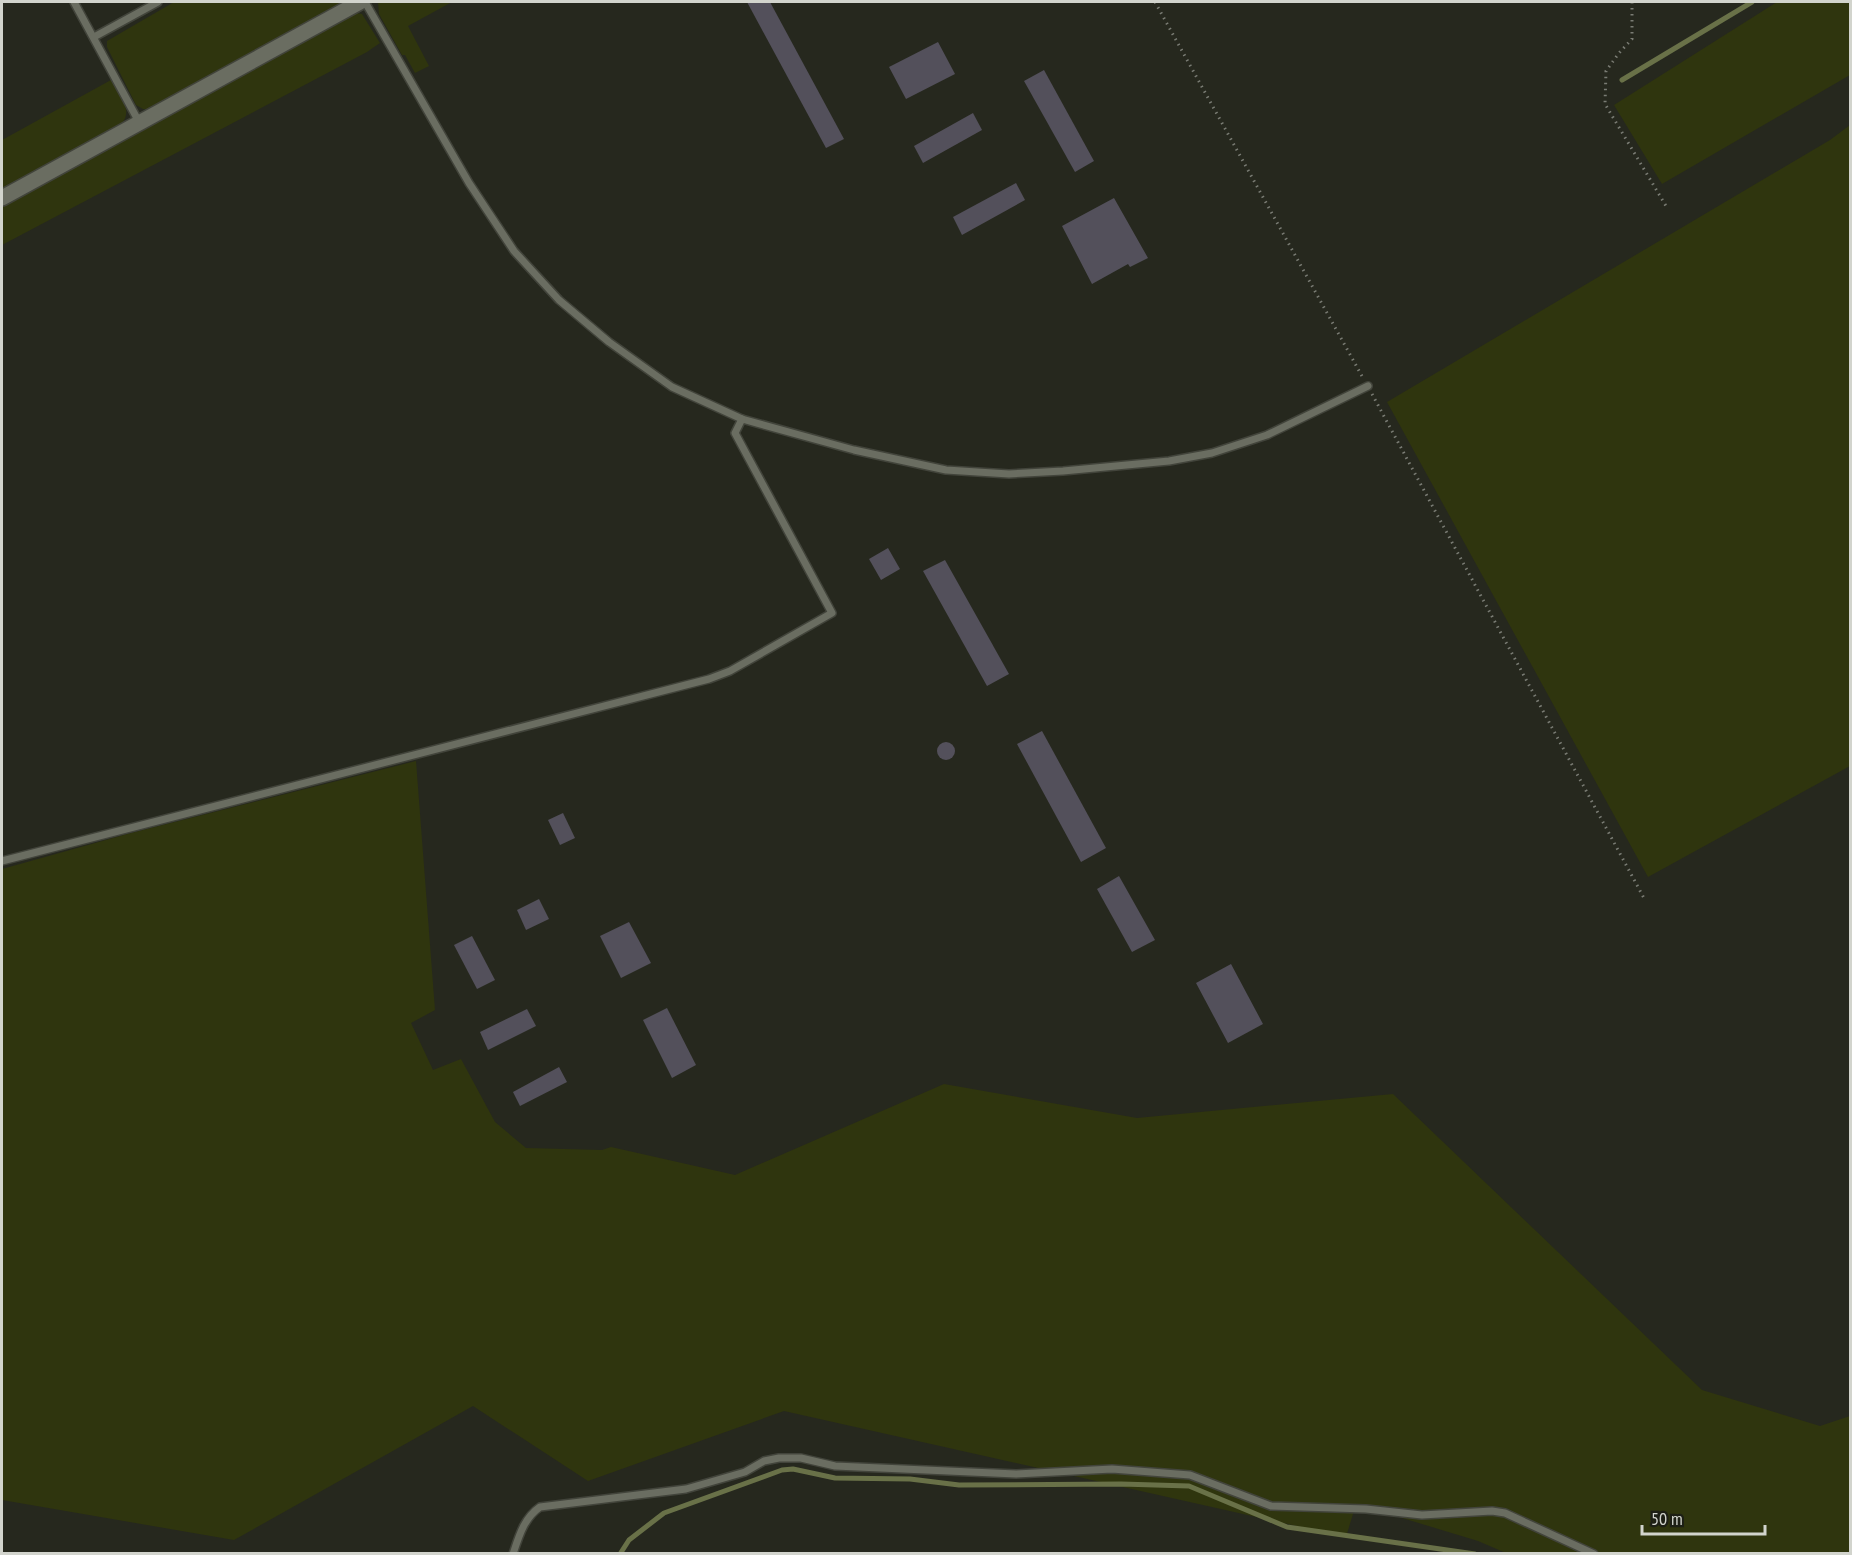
<svg xmlns="http://www.w3.org/2000/svg" width="1852" height="1555" font-family="'PT Sans Narrow',sans-serif">
<style>
.green{fill:#2f350e}
.lines{fill:none;stroke-linecap:round;stroke-linejoin:round}
.stream{stroke:#697148;stroke-width:5}
.building{fill:#53505b}
.service-casing{stroke:#42443b;stroke-width:10}
.tertiary-casing{stroke:#42443b;stroke-width:18}
.path{stroke:#7a7c74;stroke-width:3;stroke-dasharray:1.5 4.5;stroke-linecap:butt}
.service{stroke:#6a6d61;stroke-width:7}
.tertiary{stroke:#6a6d61;stroke-width:15}
</style>
<rect width="100%" height="100%" fill="#26281e"/>
<g class="green">
<path d="M174 2H343L149 109H143L136 105 107 47V41Z"/>
<path d="M378 2H452L408 26 429 66 415 73 405 55H402L379 14Z"/>
<path d="M1777 2H1850V75L1662 184 1614 105Z"/>
<path d="M356 13 362 14 380 43 367 52 2 245V207L347 14Z"/>
<path d="M111 80C118 93 134 110 122 123L2 190V140Z"/>
<path d="M1850 125V766L1648 877 1387 402 1830 140Z"/>
<path d="M416 761 435 1010 411 1023 433 1070 461 1059 495 1122 526 1148 602 1150 611 1147 735 1175 944 1084 1137 1118 1393 1094 1702 1390 1820 1426 1850 1416V1553H1506L1478 1541 1356 1504 1346 1537 784 1411 588 1481 473 1406 234 1540 2 1500V869L131 833Z"/>
</g>
<g class="lines">
<g class="stream">
<path d="M1622 80 1752 2"/>
<path d="M620 1554 629 1540 664 1513 782 1470 793 1469 835 1478 910 1479 959 1485 1121 1484 1189 1486 1287 1527 1475 1554"/>
</g>
</g>
<g class="building">
<path d="M747 2H770L844 139 826 148Z"/>
<path d="M938 42 955 74 906 99 889 67Z"/>
<path d="M1044 70 1094 161 1075 172 1024 81Z"/>
<path d="M973 113 982 130 923 163 914 146Z"/>
<path d="M1016 183 1025 200 962 235 953 217Z"/>
<path d="M1114 198 1148 258 1130 267 1128 264 1092 284 1062 226Z"/>
<path d="M888 548 900 569 881 580 869 559Z"/>
<path d="M945 560 1009 674 987 686 923 571Z"/>
<path d="M1042 731 1106 848 1081 862 1017 744Z"/>
<circle cx="946" cy="751" r="9"/>
<path d="M563 813 575 838 560 845 548 820Z"/>
<path d="M1119 876 1155 940 1132 952 1097 889Z"/>
<path d="M539 899 549 919 526 930 517 910Z"/>
<path d="M629 922 651 963 621 978 600 936Z"/>
<path d="M472 936 495 980 477 989 454 945Z"/>
<path d="M1231 964 1263 1024 1228 1043 1196 983Z"/>
<path d="M667 1008 696 1065 672 1078 643 1020Z"/>
<path d="M527 1009 536 1026 488 1050 480 1032Z"/>
<path d="M559 1067 567 1082 520 1106 513 1092Z"/>
</g>
<g class="lines">
<g class="service-casing">
<g id="service">
<path d="M74 2 139 122"/>
<path d="M365 2 469 183 514 251 559 300 609 342 672 387 742 419 854 450 946 470 1009 474 1063 471 1169 461 1212 453 1267 435 1368 386"/>
<path d="M94 37 158 2"/>
<path d="M2 861 709 679 730 671 832 613 735 433 742 419"/>
<path d="M513 1554C519 1536 524 1518 540 1507L686 1489 745 1472 764 1461 779 1458H801L835 1466 1016 1474 1112 1469 1190 1475 1271 1506 1366 1509 1422 1515 1492 1511 1505 1513 1594 1554"/>
</g>
</g>
<g class="tertiary-casing">
<path id="tertiary" d="M2 198 360 2"/>
</g>
<g class="path">
<path d="M1155 2 1363 378"/>
<path d="M1632 2V39L1619 53 1606 71 1605 104 1666 206"/>
<path d="M1372 394 1645 900"/>
</g>
<use href="#service" class="service"/>
<use href="#tertiary" class="tertiary"/>
</g>
<rect width="1852" height="1555" fill="none" stroke="#d2d4cd" stroke-width="6"/>
<path d="M1642 1525v9h123v-9" fill="none" stroke="#d2d4cd" stroke-width="3"/>
<text x="1651" y="1525" font-size="18" fill="#d2d4cd" stroke="#1d1f15" stroke-width="4.5" paint-order="stroke">50 m</text>
</svg>
